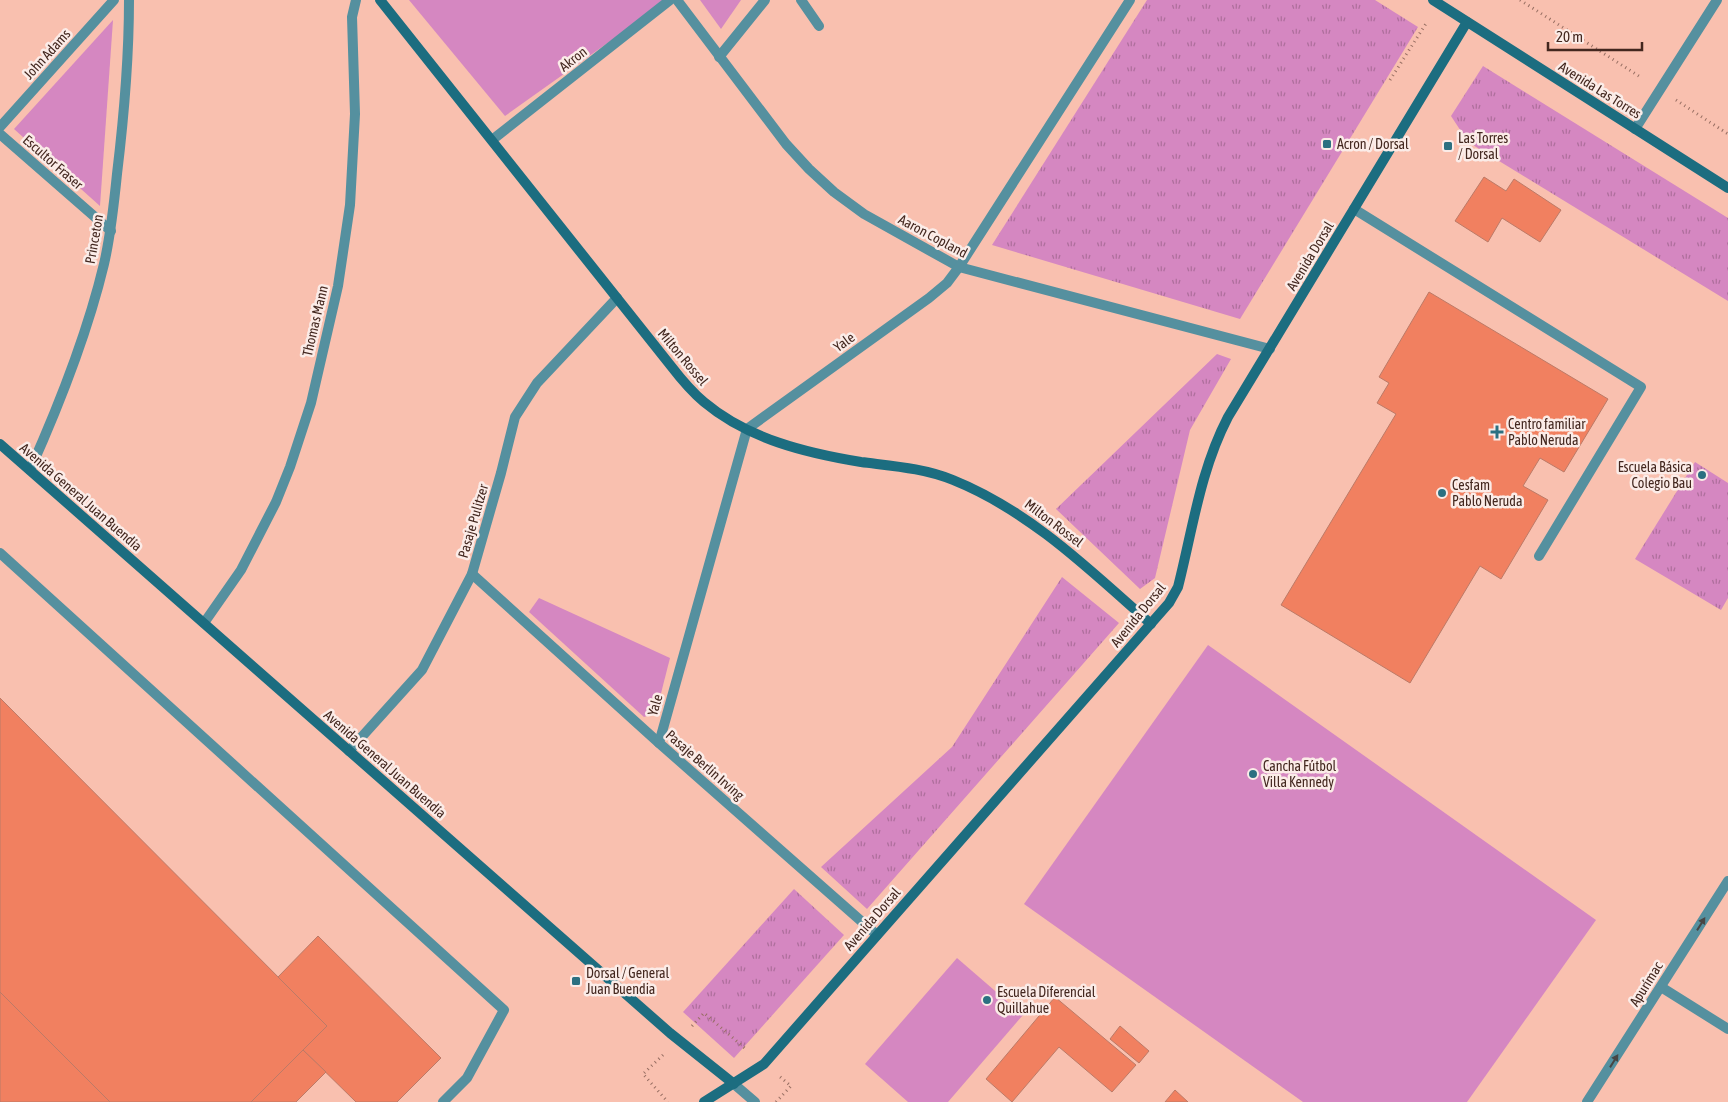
<svg xmlns="http://www.w3.org/2000/svg" width="1728" height="1102" font-family="'Asap Condensed',sans-serif">
<style>
.grass{fill:#d587c1}
.park{fill:url(#park-tufts)}
.building{fill:#f18060;stroke:#bc7a67}
.lines{fill:none;stroke-linecap:round;stroke-linejoin:round}
.path{stroke:#976e62;stroke-width:3;stroke-dasharray:1 4;stroke-linecap:butt}
.lane{stroke:#55909f;stroke-width:10}
.street{stroke:#55909f;stroke-width:10}
.secondary{stroke:#1c6d80;stroke-width:10}
.oneway{fill:#484645}
.poi-dot{fill:#2c7081;stroke:#fbece8;stroke-width:2}
.labels{text-anchor:middle;stroke-width:5;stroke-linejoin:round;paint-order:stroke}
.street-label{font-size:14px;fill:#43271f;stroke:#fbece8}
.poi-label{font-size:14px;fill:#43271f;stroke:#fbece8;text-anchor:start}
</style>
<defs>
<pattern id="park-tufts" width="24" height="20" patternUnits="userSpaceOnUse" patternTransform="scale(1.25)"><rect width="24" height="20" fill="#d587c1"/><path d="M3 7l-1-3M5 7V3M7 7l1-3M15 17l-1-3M17 17v-4M19 17l1-3" fill="none" stroke="#ae6e9c"/></pattern>
</defs>
<rect width="100%" height="100%" fill="#f9c0af"/>
<g class="grass">
<path d="M409 0H668L505 116Z"/>
<path d="M700 0H741L721 29Z"/>
<path d="M113 20 100 206 14 129Z"/>
<path d="M539 598 670 658 656 713 644 717 529 612Z"/>
<path d="M1208 645 1596 920 1467 1102H1303L1024 904Z"/>
<path d="M957 958 1023 1015 948 1102H908L865 1064Z"/>
</g>
<g class="park">
<path d="M1147 0H1375L1418 27 1240 319 992 245Z"/>
<path d="M1483 66 1728 218V301L1468 142 1451 116Z"/>
<path d="M1217 354 1231 359 1190 430 1155 578 1140 589 1056 509Z"/>
<path d="M1695 462 1728 483V598L1721 610 1635 559Z"/>
<path d="M1062 577 1119 623 867 909 821 867 952 747Z"/>
<path d="M794 889 844 935 734 1058 683 1012Z"/>
</g>
<g class="building">
<path d="M1484 177 1506 191 1514 179 1561 210 1540 242 1502 218 1488 242 1455 221Z"/>
<path d="M1429 292 1608 399 1564 472 1540 458 1523 486 1548 500 1501 579 1480 566 1410 683 1281 605 1396 414 1377 403 1389 383 1379 377Z"/>
<path d="M0 698 327 1026 251 1102H110L0 992Z"/>
<path d="M318 936 441 1058 397 1102H356L303 1050 327 1026 278 977Z"/>
<path d="M0 992 110 1102H0Z"/>
<path d="M1055 997 1136 1065 1112 1092 1059 1047 1012 1102 986 1079Z"/>
<path d="M1120 1026 1149 1051 1139 1063 1110 1039Z"/>
<path d="M303 1050 326 1072 296 1102H251Z"/>
<path d="M1175 1090 1188 1102H1165Z"/>
</g>
<g class="lines">
<g class="path">
<path d="M1520 0 1642 78"/>
<path d="M1390 80 1427 22"/>
<path d="M1676 100 1728 134"/>
<path d="M692 1026 704 1013 747 1050"/>
<path d="M663 1055 643 1074 668 1102"/>
<path d="M776 1102 791 1086 779 1076"/>
</g>
<g class="lane">
<path d="M1354 209 1641 387 1539 556"/>
<path d="M0 553 504 1010 467 1078 443 1102"/>
</g>
<g class="street">
<path d="M677 0 786 144 809 169 834 192 864 214 959 267 1270 349"/>
<path d="M801 0 819 26"/>
<path d="M719 57 765 0"/>
<path d="M0 127 114 0"/>
<path d="M1635 129 1717 0"/>
<path d="M0 134 111 231"/>
<path d="M492 140 670 0"/>
<path d="M30 470C60 403 87 335 104 264 111 234 114 204 117 174 124 116 129 58 129 0"/>
<path d="M472 574 659 743 877 935"/>
<path d="M204 623 241 570 276 502 290 467 311 403 338 286 350 205 355 114 352 17 356 0"/>
<path d="M659 743 747 429 929 298 947 283 959 267 1130 0"/>
<path d="M349 751 422 670 472 574 501 473 515 417 537 383 617 298"/>
<path d="M1661 987 1728 1029"/>
<path d="M734 1084 755 1102"/>
<path d="M1587 1102 1728 881"/>
</g>
<g class="secondary">
<path d="M380 0 671 366C681 379 692 392 704 402 748 439 806 453 861 462 892 466 924 468 953 480 1030 511 1090 570 1151 624"/>
<path d="M1433 0 1728 188"/>
<path d="M0 444 670 1033 734 1084"/>
<path d="M704 1102 764 1064 1169 603 1178 587C1193 528 1200 471 1228 417L1467 22"/>
</g>
</g>
<defs><path id="oneway-solid" d="M-6-.8H1V-3.2L6.5 0L1 3.2V.8H-6Z" transform="scale(1.25)"/></defs>
<g class="oneway">
<use href="#oneway-solid" transform="translate(1701 924) rotate(-58)"/>
<use href="#oneway-solid" transform="translate(1614 1061) rotate(-58)"/>
</g>
<g class="poi-dot">
<rect x="1322" y="139" width="10" height="10" rx="2.5"/>
<rect x="1443" y="141" width="10" height="10" rx="2.5"/>
<path d="M1494.5 424.5h5v5h5v5h-5v5h-5v-5h-5v-5h5z"/>
<circle cx="1702" cy="475" r="5"/>
<circle cx="1442" cy="493" r="5"/>
<circle cx="1253" cy="774" r="5"/>
<rect x="571" y="976" width="10" height="10" rx="2.5"/>
<circle cx="987" cy="1000" r="5"/>
</g>
<g class="labels">
<g class="street-label">
<text transform="translate(47 54) rotate(-48)" y="5">John Adams</text>
<text transform="translate(573 59) rotate(-38)" y="5">Akron</text>
<text transform="translate(1600 90) rotate(32)" y="5">Avenida Las Torres</text>
<text transform="translate(53 162) rotate(41)" y="5">Escultor Fraser</text>
<text transform="translate(933 236) rotate(28)" y="5">Aaron Copland</text>
<text transform="translate(94 239) rotate(-80)" y="5">Princeton</text>
<text transform="translate(1310 256) rotate(-59)" y="5">Avenida Dorsal</text>
<text transform="translate(315 321) rotate(-77)" y="5">Thomas Mann</text>
<text transform="translate(844 342) rotate(-36)" y="5">Yale</text>
<text transform="translate(683 357) rotate(50)" y="5">Milton Rossel</text>
<text transform="translate(81 497) rotate(41)" y="5">Avenida General Juan Buendía</text>
<text transform="translate(473 521) rotate(-74)" y="5">Pasaje Pulitzer</text>
<text transform="translate(1054 523) rotate(37)" y="5">Milton Rossel</text>
<text transform="translate(1138 615) rotate(-51)" y="5">Avenida Dorsal</text>
<text transform="translate(655 705) rotate(-74)" y="5">Yale</text>
<text transform="translate(385 764) rotate(41)" y="5">Avenida General Juan Buendía</text>
<text transform="translate(705 765) rotate(41)" y="5">Pasaje Berlín Irving</text>
<text transform="translate(872 919) rotate(-49)" y="5">Avenida Dorsal</text>
<text transform="translate(1646 984) rotate(-58)" y="5">Apurímac</text>
</g>
<g class="poi-label">
<text x="1458" y="143">Las Torres<tspan x="1458" dy="16">/ Dorsal</tspan></text>
<text x="1337" y="149">Acron / Dorsal</text>
<text x="1508" y="429">Centro familiar<tspan x="1508" dy="16">Pablo Neruda</tspan></text>
<text x="1692" y="472" text-anchor="end">Escuela Básica<tspan x="1692" dy="16">Colegio Bau</tspan></text>
<text x="1452" y="490">Cesfam<tspan x="1452" dy="16">Pablo Neruda</tspan></text>
<text x="1263" y="771">Cancha Fútbol<tspan x="1263" dy="16">Villa Kennedy</tspan></text>
<text x="586" y="978">Dorsal / General<tspan x="586" dy="16">Juan Buendia</tspan></text>
<text x="997" y="997">Escuela Diferencial<tspan x="997" dy="16">Quillahue</tspan></text>
</g>
</g>
<path d="M1548 42v8h94v-8" fill="none" stroke="#43271f" stroke-width="2.5"/>
<text x="1556" y="42" font-size="15" fill="#43271f" stroke="#fbece8" stroke-width="4" paint-order="stroke">20 m</text>
</svg>
